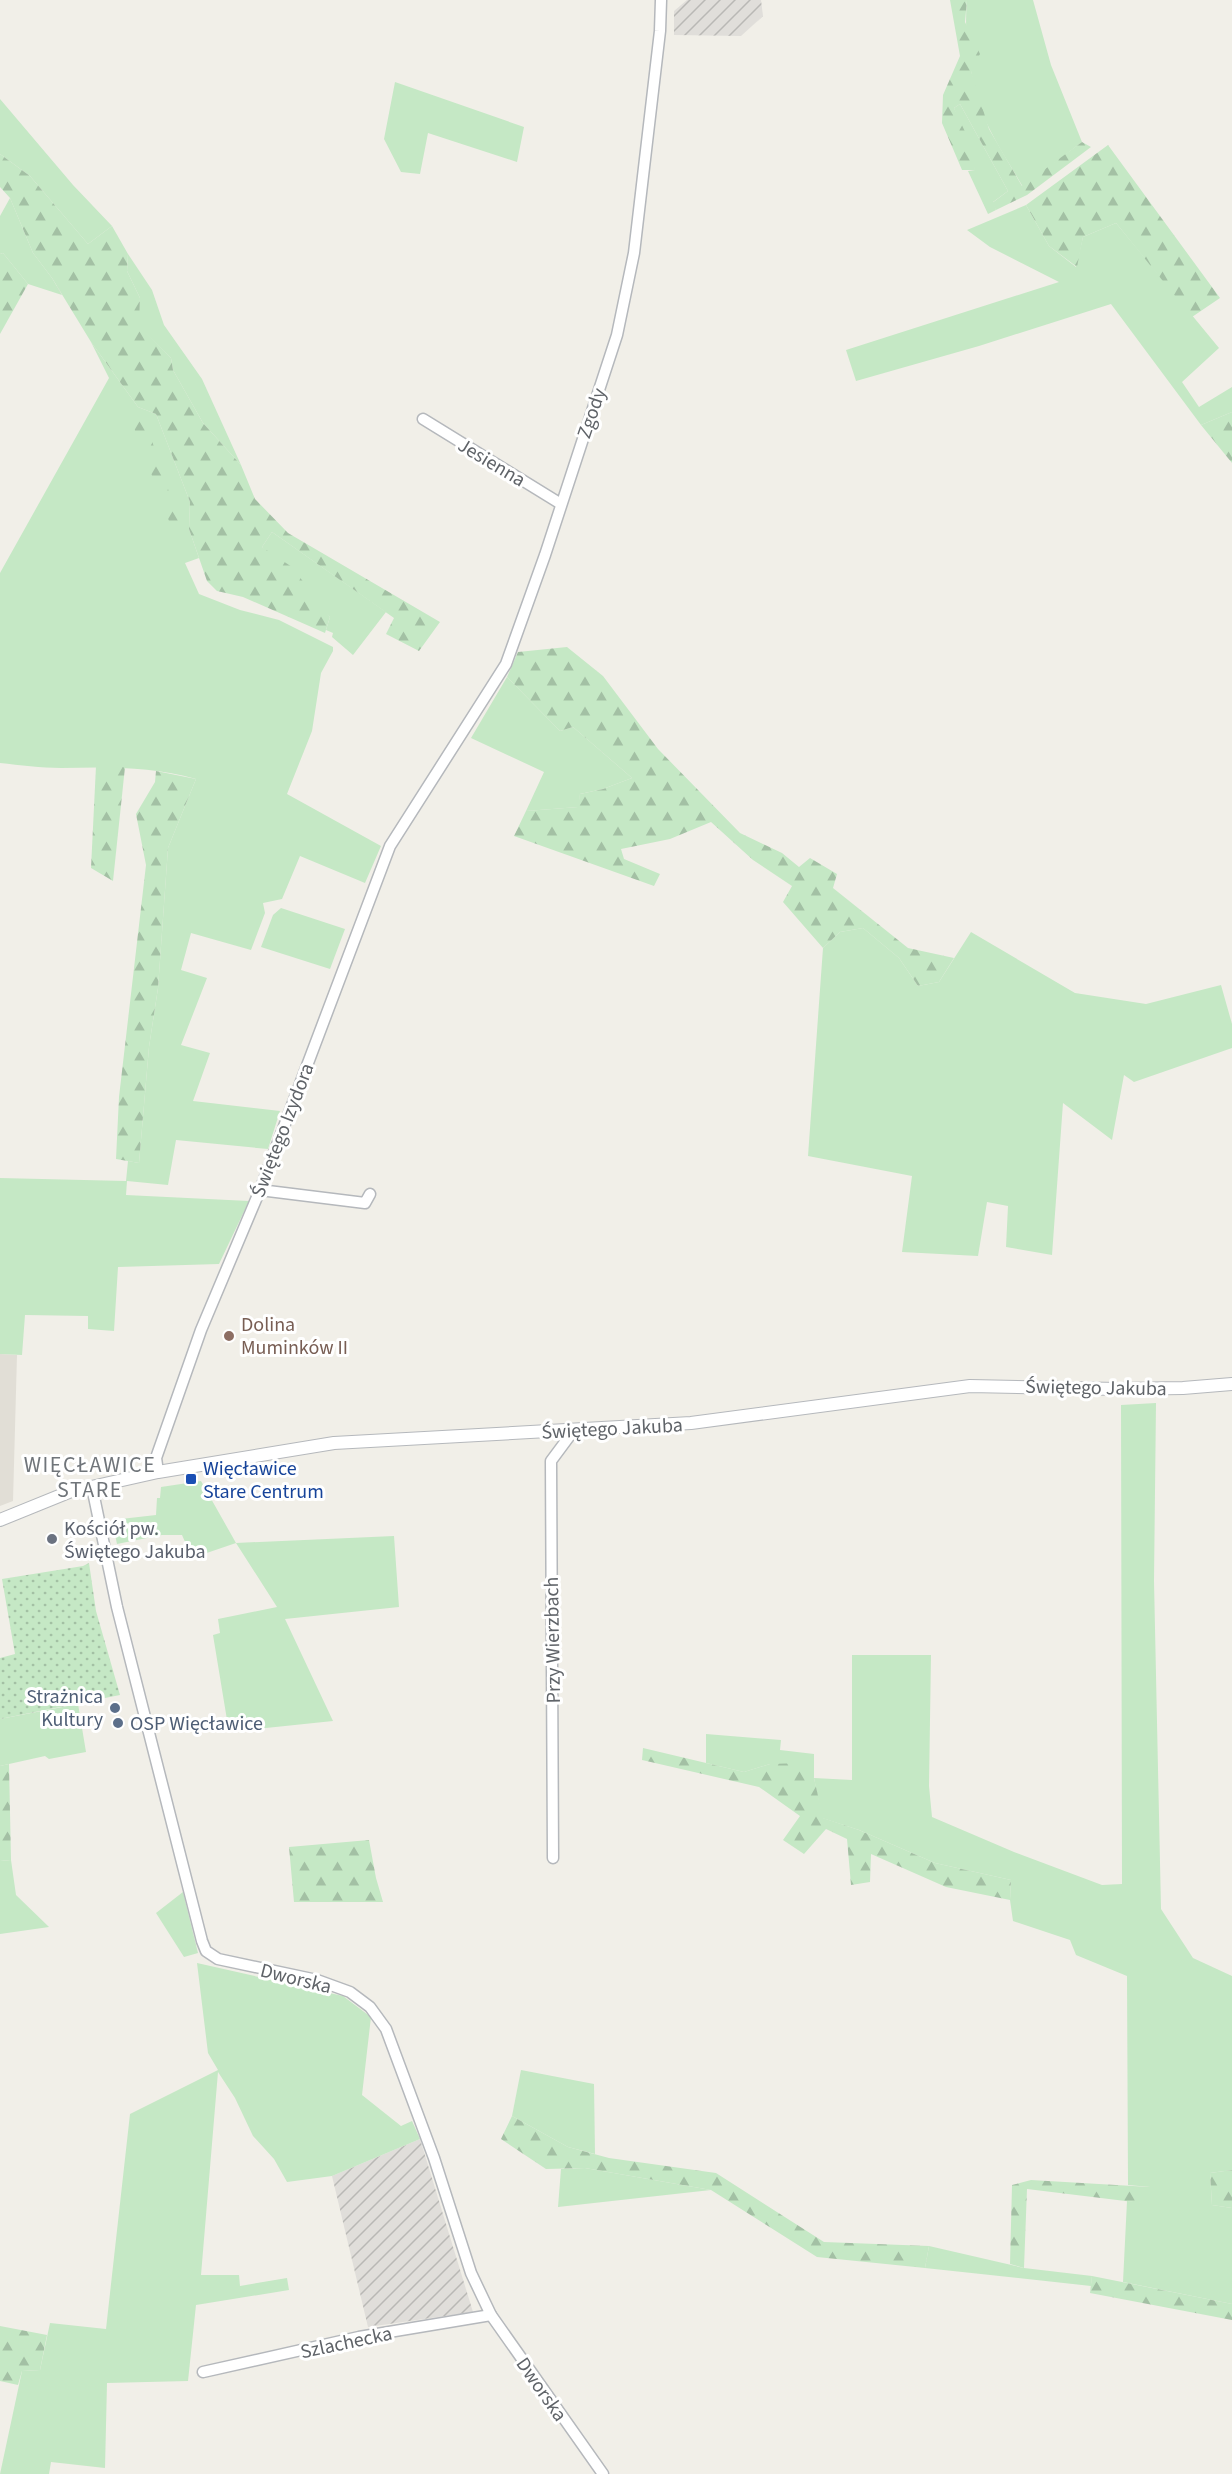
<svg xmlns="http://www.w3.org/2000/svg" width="1232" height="2474" font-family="'Source Sans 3',sans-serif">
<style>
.industrial{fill:url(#industrial-furrows)}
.education{fill:#e1ded6}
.grass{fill:#c5e8c5}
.forest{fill:url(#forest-firs)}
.park{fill:url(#park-dots)}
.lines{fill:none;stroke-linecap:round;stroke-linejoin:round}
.minor-casing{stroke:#b5b8bc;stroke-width:13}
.tertiary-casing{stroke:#b5b8bc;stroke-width:14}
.minor{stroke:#fff;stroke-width:10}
.tertiary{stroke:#fff;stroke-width:12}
.education-dot{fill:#8d6e63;stroke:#fff;stroke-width:2}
.transit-dot{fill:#1a4fb4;stroke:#fff;stroke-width:2}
.worship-dot{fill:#6b7280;stroke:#fff;stroke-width:2}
.service-dot{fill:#5c6f8a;stroke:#fff;stroke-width:2}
.labels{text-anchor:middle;stroke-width:6;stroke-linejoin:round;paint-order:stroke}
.street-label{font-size:20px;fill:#5f6368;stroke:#fff}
.education-label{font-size:20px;fill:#785e54;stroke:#fff;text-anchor:start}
.transit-label{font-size:20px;fill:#164399;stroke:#fff;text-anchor:start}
.worship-label{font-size:20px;fill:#5b616d;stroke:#fff;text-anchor:start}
.service-label{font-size:20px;fill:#4e5e75;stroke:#fff;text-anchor:end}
.quarter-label{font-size:22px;letter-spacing:1.5px;fill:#70757a;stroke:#fff}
</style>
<defs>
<pattern id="industrial-furrows" width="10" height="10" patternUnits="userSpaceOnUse" patternTransform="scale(1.5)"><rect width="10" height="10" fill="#e0deda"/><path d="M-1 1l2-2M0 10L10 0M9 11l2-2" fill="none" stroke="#b9b8b5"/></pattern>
<pattern id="forest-firs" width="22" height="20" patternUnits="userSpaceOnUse" patternTransform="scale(1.5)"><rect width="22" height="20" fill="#c5e8c5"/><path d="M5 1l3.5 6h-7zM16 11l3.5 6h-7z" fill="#a3c0a4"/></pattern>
<pattern id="park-dots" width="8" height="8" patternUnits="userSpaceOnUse" patternTransform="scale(1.5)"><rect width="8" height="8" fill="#c5e8c5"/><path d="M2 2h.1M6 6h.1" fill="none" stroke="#a3c0a4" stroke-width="1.8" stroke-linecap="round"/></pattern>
</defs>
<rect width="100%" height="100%" fill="#f1efe8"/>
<g class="industrial">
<path d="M687 0H761L763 16 741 36 674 35V11Z"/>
<path d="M420 2139 473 2312 368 2327 332 2176Z"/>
</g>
<path class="education" d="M0 1354 17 1355 13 1501 0 1506Z"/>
<g class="grass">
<path d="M967 0H1033L1051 65 1082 142 1023 187C1012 168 1000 150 990 130 972 92 963 42 967 0Z"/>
<path d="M395 82 524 127 517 162 428 133 420 174 401 172 384 139Z"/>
<path d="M0 99 73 185 112 226 88 244 30 176 0 154Z"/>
<path d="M960 104 1008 191 993 202 996 210 988 214 968 171 975 170 954 108Z"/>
<path d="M10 198 33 253 52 278 62 295 28 284 3 253 0 254V216Z"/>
<path d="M1026 205 1049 246 1076 267 1083 237 1116 223 1219 348 1182 382 1199 407 1232 387V412L1201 425 1111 304 979 346 856 381 846 350 1059 282 990 247 967 230Z"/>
<path d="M128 254 152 290 164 325 202 379 241 465 203 423 173 370 171 358 138 325 140 298 127 271Z"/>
<path d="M91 342 138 407 156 414 190 502 189 529 199 558 185 563 199 594 240 610 279 620 333 647V651L321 673 312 731 287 794 381 846 365 883 300 856 282 899 263 903 265 913 251 950 191 933 181 970 207 978 181 1045 210 1053 193 1101 280 1111 268 1149 176 1140 168 1185 127 1181 126 1195 249 1201 219 1264 118 1267 114 1331 88 1329V1316L25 1315 22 1355 0 1354V1178L126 1181 128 1161 139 1163 149 1047 158 988 168 848 196 779C151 766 107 767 61 768 41 768 20 765 0 763V573L109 378Z"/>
<path d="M272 532 386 612 353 655 332 637 333 633 326 630 330 617 262 547Z"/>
<path d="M507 677 560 731 573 727 632 778 603 789 580 794 579 807 526 811 544 772 471 738Z"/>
<path d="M281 908 345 929 330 969 261 947 273 915Z"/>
<path d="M863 928 899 958 918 986 939 982 971 932 1075 993 1146 1004 1221 985 1232 1024V1048L1134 1082 1124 1075 1112 1140 1063 1103 1052 1255 1006 1247 1008 1206 987 1202 978 1256 902 1252 912 1176 808 1156 823 948 840 932Z"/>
<path d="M1156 1403 1154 1581 1161 1909 1193 1958 1232 1976V2170L1210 2173 1212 2205 1232 2208V2304L1123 2282 1127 2201 1150 2203V2187L1128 2185 1127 1976 1076 1955 1070 1940 1013 1921 1010 1900 1011 1880 935 1863 859 1830 822 1818 814 1778 770 1764 744 1772 706 1763V1734L781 1740 780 1750 814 1754V1778L852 1780V1655H931L929 1786 932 1817 1014 1852 1102 1885 1122 1884 1121 1405Z"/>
<path d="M201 1481 236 1543 394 1536 399 1607 285 1619 333 1721 229 1732 213 1635 220 1633 218 1619 277 1607 236 1543 192 1558 182 1535H162L117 1544 112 1520 156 1515 157 1498H160L161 1487Z"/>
<path d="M78 1704 86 1752 49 1759 45 1756 0 1766V1719Z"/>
<path d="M11 1860 16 1895 49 1927 0 1934V1861Z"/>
<path d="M183 1892 198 1953 184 1957 156 1913Z"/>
<path d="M197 1963 343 1996 371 2017 362 2095 401 2126 412 2121 420 2139 332 2176 287 2182 274 2159 253 2136 235 2098 218 2072 201 2275H239L240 2286 287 2278 289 2290 196 2305 188 2381 107 2383 105 2468 51 2462 49 2474H0L22 2371 40 2370 50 2323 106 2329 130 2114 218 2070 208 2053Z"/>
<path d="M521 2070 594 2084 595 2154 568 2147 512 2116Z"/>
<path d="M585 2168 711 2190 558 2207 561 2169Z"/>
<path d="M929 2246 1024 2268 1092 2276 1091 2286 925 2268Z"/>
</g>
<g class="forest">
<path d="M950 0H967L965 22 980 54 971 71 989 129 1022 186 1082 142 1091 147 1027 195 996 210 992 203 1008 191 960 104 954 108 974 151 975 170H962L942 123 943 95 960 56Z"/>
<path d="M1108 145 1220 298 1192 317 1116 223 1083 237 1077 267 1049 246 1026 205Z"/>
<path d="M0 154 30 176 88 244 112 226 128 254 127 271 140 298 139 325 171 358 173 370 203 423 241 465 255 499 288 533 440 622 419 651 386 634 394 618 272 532 262 547 292 567 330 617 325 633 243 597 217 591 207 581 189 529 190 502 156 414 138 407 91 342 52 278 33 253 10 198 0 187Z"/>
<path d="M3 253 28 284 0 334V254Z"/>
<path d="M1232 412V463L1201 425Z"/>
<path d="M140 416 148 429 181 528 172 529 131 420Z"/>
<path d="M567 647 603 676 658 749 740 833 782 853 799 867 810 858 837 874 833 888 908 948 954 958 939 982 918 986 899 958 863 928 840 932 823 948 783 902 792 886 753 860 711 822 670 839 621 849 624 859 660 874 654 886 514 836 526 811 578 807 580 794 603 789 632 778 573 727 560 731 507 677 518 652Z"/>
<path d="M96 766 125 767 113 881 91 868Z"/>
<path d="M156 771 196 779 168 848 158 988 149 1047 139 1163 116 1159 119 1097 146 865 136 814 155 782Z"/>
<path d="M643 1748 744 1772 770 1764 802 1763 814 1778 823 1818 859 1830 935 1863 1011 1880 1010 1900 946 1887 871 1854 870 1882 851 1885 847 1839 826 1829 804 1854 783 1840 800 1816 759 1787 642 1760Z"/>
<path d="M9 1764 11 1860 0 1861V1766Z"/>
<path d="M369 1840 376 1878 383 1902H294L289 1847Z"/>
<path d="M512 2116 568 2147 609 2158 716 2173 824 2242 929 2246 925 2268 817 2257 711 2190 585 2168 546 2169 501 2139Z"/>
<path d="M1232 2170V2208L1212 2205 1210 2173Z"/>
<path d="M1031 2180 1150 2187V2204L1027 2189 1024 2268 1010 2264 1012 2185Z"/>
<path d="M1092 2276 1232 2304V2320L1090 2293Z"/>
<path d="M0 2326 47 2335 40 2370 22 2371 18 2385 0 2381Z"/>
</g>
<path class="park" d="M89 1563 96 1611 120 1695 0 1719V1658L15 1654 2 1579 83 1566Z"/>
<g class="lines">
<g class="minor-casing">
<g id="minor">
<path d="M423 419 561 504"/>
<path d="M260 1190 365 1203 370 1194"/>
<path d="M158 1472 156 1458 201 1330 260 1190 390 846 506 664 545 555 617 335 634 253 660 31 661 0"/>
<path d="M92 1487 117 1607 202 1941 206 1951 218 1959 317 1980 350 1992 370 2007 386 2029 434 2158 471 2273 491 2315 603 2474"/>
<path d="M553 1858 551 1461 574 1430"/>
<path d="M203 2372 359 2337 491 2315"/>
</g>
</g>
<g class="tertiary-casing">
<path id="tertiary" d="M0 1520 69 1492 158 1472 334 1443 691 1423 970 1386 1118 1389 1183 1388 1232 1384"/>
</g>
<use href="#minor" class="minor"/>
<use href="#tertiary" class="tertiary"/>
</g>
<circle class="education-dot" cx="229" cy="1336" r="6"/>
<rect class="transit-dot" x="185" y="1473" width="12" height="12" rx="3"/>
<circle class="worship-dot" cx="52" cy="1539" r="6"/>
<g class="service-dot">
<circle cx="115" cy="1708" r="6"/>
<circle cx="118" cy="1723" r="6"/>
</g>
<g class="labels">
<g class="street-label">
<text transform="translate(591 413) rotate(-71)" y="7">Zgody</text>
<text transform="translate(492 462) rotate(31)" y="7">Jesienna</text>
<text transform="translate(282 1130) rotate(-69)" y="7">Świętego Izydora</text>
<text transform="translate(1096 1387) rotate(1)" y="7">Świętego Jakuba</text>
<text transform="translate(612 1428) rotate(-3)" y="7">Świętego Jakuba</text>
<text transform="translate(552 1640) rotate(-91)" y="7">Przy Wierzbach</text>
<text transform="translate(296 1978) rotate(14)" y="7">Dworska</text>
<text transform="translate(346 2342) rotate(-12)" y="7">Szlachecka</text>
<text transform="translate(542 2389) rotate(55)" y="7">Dworska</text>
</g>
<g class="education-label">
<text x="241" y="1331">Dolina<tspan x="241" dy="23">Muminków II</tspan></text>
</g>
<g class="transit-label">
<text x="203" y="1475">Więcławice<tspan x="203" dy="23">Stare Centrum</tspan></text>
</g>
<g class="worship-label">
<text x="64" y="1535">Kościół pw.<tspan x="64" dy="23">Świętego Jakuba</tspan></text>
</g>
<g class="service-label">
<text x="103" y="1703">Strażnica<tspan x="103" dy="23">Kultury</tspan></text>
<text x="130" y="1730" text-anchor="start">OSP Więcławice</text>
</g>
<g class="quarter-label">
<text x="90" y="1472">WIĘCŁAWICE<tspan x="90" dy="25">STARE</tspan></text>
</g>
</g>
</svg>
